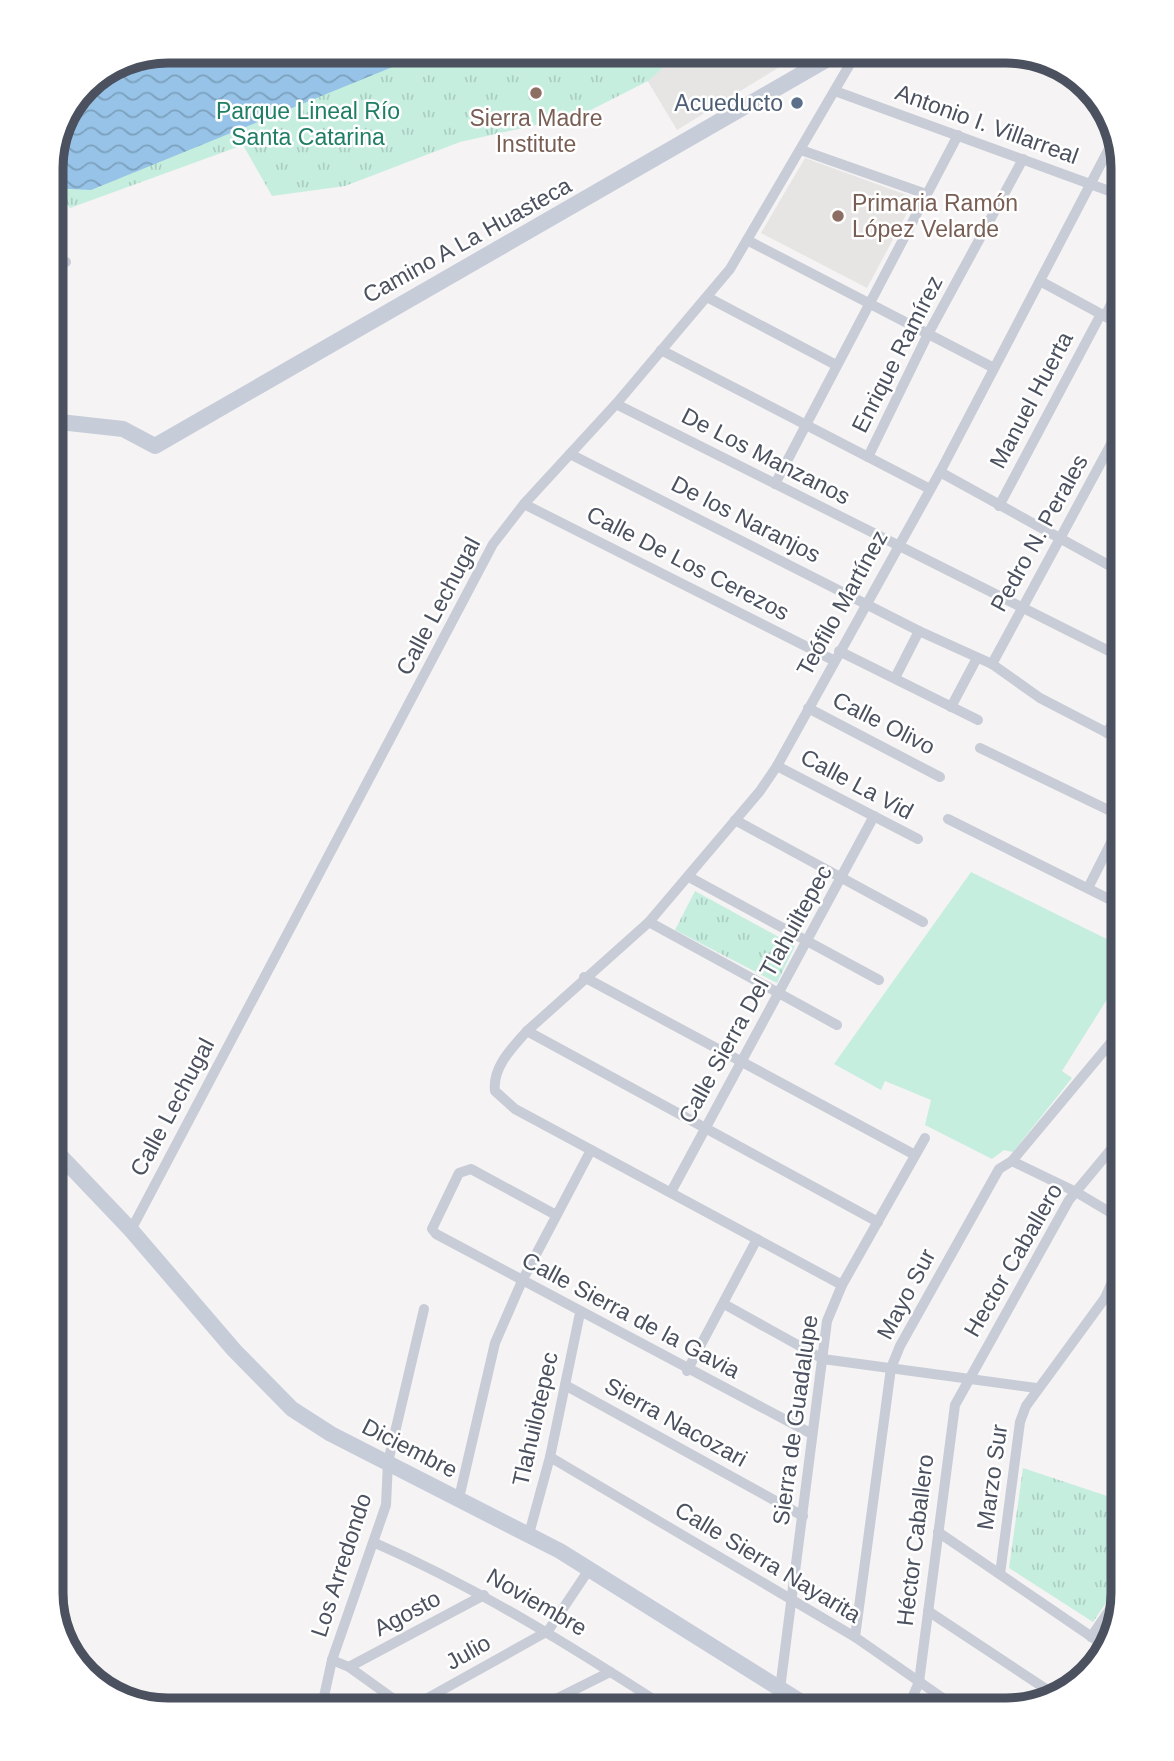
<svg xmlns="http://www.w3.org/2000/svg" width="1174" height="1761" font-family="Helvetica,sans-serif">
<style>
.education{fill:#e6e5e4}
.green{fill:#c6eedf}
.park{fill:url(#park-tufts)}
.water{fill:url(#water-waves)}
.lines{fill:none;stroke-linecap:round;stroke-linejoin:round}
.street{stroke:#c8ccd6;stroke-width:10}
.secondary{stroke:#c7ccd9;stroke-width:16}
.education-dot{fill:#8d6e63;stroke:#fff;stroke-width:2.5}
.service-dot{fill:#5c6f8a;stroke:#fff;stroke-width:2.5}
.labels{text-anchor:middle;stroke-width:5;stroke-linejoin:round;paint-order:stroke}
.service-label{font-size:23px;fill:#4e5e75;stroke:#fff;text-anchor:end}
.park-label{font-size:23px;fill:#1f7e64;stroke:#fff}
.education-label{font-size:23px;fill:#785e54;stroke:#fff}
.street-label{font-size:23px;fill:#4b515f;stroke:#fff}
.rim{fill:none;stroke:#4b515f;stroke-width:9}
</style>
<defs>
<pattern id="park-tufts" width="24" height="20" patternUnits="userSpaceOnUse" patternTransform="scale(1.75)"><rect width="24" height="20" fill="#c6eedf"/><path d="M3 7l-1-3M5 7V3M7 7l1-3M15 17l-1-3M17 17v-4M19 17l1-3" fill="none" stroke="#accec2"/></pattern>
<pattern id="water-waves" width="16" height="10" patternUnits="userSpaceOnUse" patternTransform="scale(1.75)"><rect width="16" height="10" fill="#96c3e7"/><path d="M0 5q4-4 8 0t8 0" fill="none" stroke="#7ca1be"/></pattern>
</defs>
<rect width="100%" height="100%" fill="#f5f3f3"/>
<g class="education">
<path d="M802 53 677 130 647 80 437 68 459 56Z"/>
<path d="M805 158 915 198 867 288 761 233Z"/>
</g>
<path class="green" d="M971 872 1123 947V974L1062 1071 1072 1078 1013 1152 1004 1150 992 1159 925 1125 931 1100 885 1081 881 1090 834 1064Z"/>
<g class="park">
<path d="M678 54 648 81 581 115 460 142 345 186 272 196 243 145 70 208 61 196 51 197V161L85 85 123 60Z"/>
<path d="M695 891 795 946 777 983 675 930Z"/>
<path d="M1023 1468 1113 1498 1123 1505V1578L1093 1622 1009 1568Z"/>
</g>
<path class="water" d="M417 57 91 190 51 188V161L85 85 123 60Z"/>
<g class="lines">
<g class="street">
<path d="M835 91 1123 196"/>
<path d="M801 150 926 194"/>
<path d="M747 240 992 367"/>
<path d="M51 263 66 262"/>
<path d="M1040 281 1123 326"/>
<path d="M707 297 836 365"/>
<path d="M1105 316 1123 281"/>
<path d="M661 350 930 489"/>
<path d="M616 404 1123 658"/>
<path d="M570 454 919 631 992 664 1040 698 1123 741"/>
<path d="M868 457 928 334 1023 159"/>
<path d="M940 472 1123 573"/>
<path d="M775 484 958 135"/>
<path d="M524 504 833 660"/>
<path d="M999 506 1101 314"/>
<path d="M1116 569 1123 556"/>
<path d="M839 651 978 720"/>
<path d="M992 664 1123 422"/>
<path d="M895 678 919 631"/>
<path d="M951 707 977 658"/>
<path d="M808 708 940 777"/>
<path d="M1107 733 1123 704"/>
<path d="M980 748 1123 817"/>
<path d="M777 766 918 839"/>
<path d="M948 819 1123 906"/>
<path d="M735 820 923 922"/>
<path d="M689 877 879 980"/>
<path d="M1088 888 1123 819"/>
<path d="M649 922 837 1025"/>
<path d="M584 977 915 1155"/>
<path d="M527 1031 878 1222"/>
<path d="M1012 1161 1076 1192 1123 1220"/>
<path d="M671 1192 874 816"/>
<path d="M556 1215 471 1169 459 1173 432 1229 436 1234 812 1434"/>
<path d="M131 1230 493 544 524 504 616 404 730 269 857 52"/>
<path d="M842 1285 515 1109 495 1091C492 1067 513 1047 527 1031L649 922 760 791 777 766 940 472 1115 137"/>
<path d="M1105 1298 1123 1306"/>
<path d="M724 1304 823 1359 1036 1388"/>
<path d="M687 1371 757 1239"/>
<path d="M565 1385 803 1516"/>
<path d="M550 1457 855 1637 960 1710"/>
<path d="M459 1498 495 1343 522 1281 591 1150"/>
<path d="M1123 1501 1119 1495 1123 1472"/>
<path d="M938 1532 1108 1648"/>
<path d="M529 1534 550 1457 580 1313"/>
<path d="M375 1543C480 1589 574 1648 670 1710"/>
<path d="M1000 1574 1020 1422 1026 1406 1105 1298 1123 1257"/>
<path d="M928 1611 1058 1697"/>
<path d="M855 1637 891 1368 900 1346 999 1169 1012 1161 1123 1028"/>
<path d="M1091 1637 1123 1590"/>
<path d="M332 1660 349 1667 409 1710"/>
<path d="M349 1667 484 1595"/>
<path d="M780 1689 827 1321 842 1285 925 1138"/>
<path d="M408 1709 548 1631 590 1568"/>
<path d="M321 1710 332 1660 386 1505 388 1462 424 1309"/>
<path d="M534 1710 610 1672"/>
<path d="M907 1710 919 1682 955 1405 1069 1200 1123 1135"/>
</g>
<g class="secondary">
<path d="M51 421 123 429 155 446 838 53"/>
<path d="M51 1146 131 1230 234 1350 292 1409 331 1434 560 1551 814 1710"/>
</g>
</g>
<g class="education-dot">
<circle cx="536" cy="93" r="7"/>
<circle cx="838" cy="216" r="7"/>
</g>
<circle class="service-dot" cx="797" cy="103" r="7"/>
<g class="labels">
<g class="service-label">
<text x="783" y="111">Acueducto</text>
</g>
<g class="park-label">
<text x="308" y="119">Parque Lineal Río<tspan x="308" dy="26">Santa Catarina</tspan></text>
</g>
<g class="education-label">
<text x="536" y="126">Sierra Madre<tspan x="536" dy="26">Institute</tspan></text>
<text x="852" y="211" text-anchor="start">Primaria Ramón<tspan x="852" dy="26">López Velarde</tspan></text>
</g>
<g class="street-label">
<text transform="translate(987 124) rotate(20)" y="8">Antonio I. Villarreal</text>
<text transform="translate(467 240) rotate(-29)" y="8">Camino A La Huasteca</text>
<text transform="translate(897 354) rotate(-63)" y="8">Enrique Ramírez</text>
<text transform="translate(1031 400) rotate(-62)" y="8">Manuel Huerta</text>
<text transform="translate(766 456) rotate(27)" y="8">De Los Manzanos</text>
<text transform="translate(746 519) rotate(27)" y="8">De los Naranjos</text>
<text transform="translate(1039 533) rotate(-61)" y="8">Pedro N. Perales</text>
<text transform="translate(688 563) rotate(27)" y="8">Calle De Los Cerezos</text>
<text transform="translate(842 603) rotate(-61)" y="8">Teófilo Martínez</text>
<text transform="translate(438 606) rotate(-62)" y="8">Calle Lechugal</text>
<text transform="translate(884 723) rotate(27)" y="8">Calle Olivo</text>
<text transform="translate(857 784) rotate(28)" y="8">Calle La Vid</text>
<text transform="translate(755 994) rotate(-61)" y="8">Calle Sierra Del Tlahuiltepec</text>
<text transform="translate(172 1107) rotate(-62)" y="8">Calle Lechugal</text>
<text transform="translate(1013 1260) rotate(-60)" y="8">Hector Caballero</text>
<text transform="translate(906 1294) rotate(-62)" y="8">Mayo Sur</text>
<text transform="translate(631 1315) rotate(28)" y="8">Calle Sierra de la Gavia</text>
<text transform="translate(535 1419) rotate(-77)" y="8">Tlahuilotepec</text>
<text transform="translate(795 1420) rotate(-82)" y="8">Sierra de Guadalupe</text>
<text transform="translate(676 1422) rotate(29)" y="8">Sierra Nacozari</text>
<text transform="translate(410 1448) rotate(27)" y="8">Diciembre</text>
<text transform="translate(992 1477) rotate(-82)" y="8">Marzo Sur</text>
<text transform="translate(915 1540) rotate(-83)" y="8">Héctor Caballero</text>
<text transform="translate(768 1562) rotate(31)" y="8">Calle Sierra Nayarita</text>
<text transform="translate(341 1565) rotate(-72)" y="8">Los Arredondo</text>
<text transform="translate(537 1602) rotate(30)" y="8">Noviembre</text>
<text transform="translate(407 1613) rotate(-28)" y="8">Agosto</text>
<text transform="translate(468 1652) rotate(-29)" y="8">Julio</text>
</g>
</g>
<path d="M0 0H1174V1761H0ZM168 63H1006A105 105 0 0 1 1111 168V1593A105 105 0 0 1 1006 1698H168A105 105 0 0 1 63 1593V168A105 105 0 0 1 168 63Z" fill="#fff" fill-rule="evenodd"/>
<path class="rim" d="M168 63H1006A105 105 0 0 1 1111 168V1593A105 105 0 0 1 1006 1698H168A105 105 0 0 1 63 1593V168A105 105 0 0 1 168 63Z"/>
</svg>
